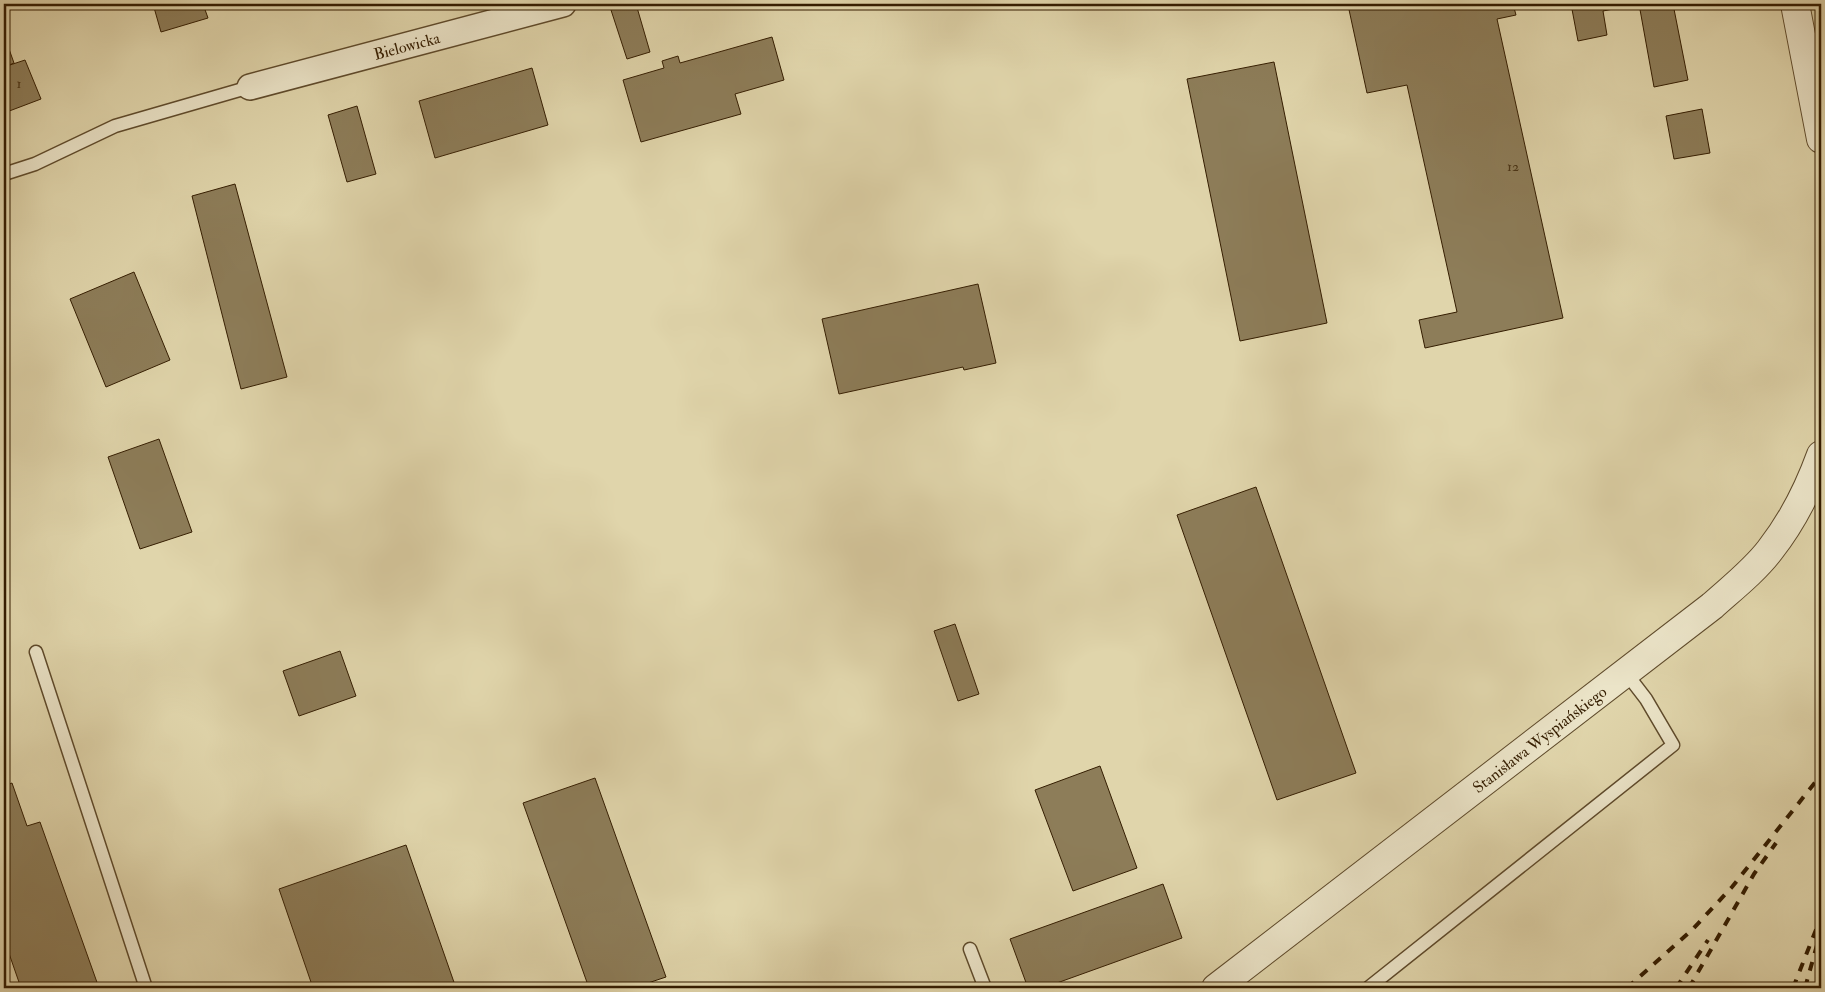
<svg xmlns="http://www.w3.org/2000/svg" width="1825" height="992" font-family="'IM FELL Double Pica',serif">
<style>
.building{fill:#8d7d59;stroke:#341d01}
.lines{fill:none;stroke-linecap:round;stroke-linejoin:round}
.service-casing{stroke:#5f4b2c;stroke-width:15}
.minor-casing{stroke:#5f4b2c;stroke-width:28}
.tertiary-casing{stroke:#5f4b2c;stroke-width:30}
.service{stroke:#ebe4c8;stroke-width:12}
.minor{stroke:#ebe4c8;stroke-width:25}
.tertiary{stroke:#ebe4c8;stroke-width:28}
.rail{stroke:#341d01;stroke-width:4;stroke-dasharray:9 9;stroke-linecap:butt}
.labels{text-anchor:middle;stroke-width:4;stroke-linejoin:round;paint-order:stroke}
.number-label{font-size:14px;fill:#4a3517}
.street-label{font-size:16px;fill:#341d01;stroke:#ebe4c8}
</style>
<rect width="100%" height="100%" fill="#e0d5ab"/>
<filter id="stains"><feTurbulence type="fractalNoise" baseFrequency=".004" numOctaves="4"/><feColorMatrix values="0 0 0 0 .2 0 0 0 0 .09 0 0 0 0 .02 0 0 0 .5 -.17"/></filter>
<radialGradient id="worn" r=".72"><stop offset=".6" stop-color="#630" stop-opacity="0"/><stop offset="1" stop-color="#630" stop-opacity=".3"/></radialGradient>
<g class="building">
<path d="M153 4H203L208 18 161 32Z"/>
<path d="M631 4H636L650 52 627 59 611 10Z"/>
<path d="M1356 4H1513L1516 15 1497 19 1563 318 1425 348 1419 320 1457 312 1407 85 1367 93 1348 5Z"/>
<path d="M1571 4H1673L1688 80 1654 87 1639 4 1603 11 1607 35 1578 41Z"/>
<path d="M4 35 14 63 4 67Z"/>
<path d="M772 37 784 80 735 94 741 114 641 142 623 80 664 68 662 61 678 56 680 63Z"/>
<path d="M25 60 41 99 4 113V67Z"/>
<path d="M1274 62 1327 323 1240 341 1187 79Z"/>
<path d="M532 68 548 125 435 158 419 101Z"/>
<path d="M357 106 376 174 347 182 328 115Z"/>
<path d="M1702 109 1710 153 1674 159 1666 116Z"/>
<path d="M235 184 287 377 241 389 192 196Z"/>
<path d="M134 272 170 360 106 387 70 299Z"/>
<path d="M978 284 996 363 964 370 963 367 839 394 822 319Z"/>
<path d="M159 439 192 532 140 549 108 457Z"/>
<path d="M1256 487 1356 773 1277 800 1177 515Z"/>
<path d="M955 624 979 694 958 701 934 631Z"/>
<path d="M340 651 356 696 299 716 283 671Z"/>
<path d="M1100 766 1137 868 1073 891 1035 790Z"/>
<path d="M595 778 666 977 633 988H589L523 803Z"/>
<path d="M12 783 27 826 40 822 99 988H21L4 939V786Z"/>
<path d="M406 845 456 988H313L279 889Z"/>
<path d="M1163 884 1182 938 1043 988H1028L1010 939Z"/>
</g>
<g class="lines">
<g class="service-casing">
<g id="service">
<path d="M4 174 35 164 115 126 250 87"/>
<path d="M36 652 146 988"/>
<path d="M970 949 985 988"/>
<path d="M1368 988 1673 745 1646 699 1626 673"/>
</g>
</g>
<g class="minor-casing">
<g id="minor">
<path id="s1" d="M250 87 563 4"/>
</g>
</g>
<g class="tertiary-casing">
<g id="tertiary">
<path d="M1795 4 1821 139"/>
<path id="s2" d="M1216 988 1712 606C1732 588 1754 571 1770 550 1792 522 1809 488 1821 455"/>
</g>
</g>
<use href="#service" class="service"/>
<use href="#minor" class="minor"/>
<use href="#tertiary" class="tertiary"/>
<g class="rail">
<path d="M1627 988 1692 930 1732 887 1821 775"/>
<path d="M1676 988 1708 940"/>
<path d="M1689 988 1754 874 1776 843"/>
<path d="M1793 988 1821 917"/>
<path d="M1805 988 1817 945"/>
</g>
</g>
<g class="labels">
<g class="number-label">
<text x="19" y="88">1</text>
<text x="1513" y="171">12</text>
</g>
<g class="street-label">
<text dy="6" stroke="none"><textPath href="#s1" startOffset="162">Bielowicka</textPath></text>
<text dy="6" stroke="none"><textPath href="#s2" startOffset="408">Stanisława Wyspiańskiego</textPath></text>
</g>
</g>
<rect width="1825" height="992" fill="none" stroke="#e0d5ab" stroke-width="20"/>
<rect x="5" y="5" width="1815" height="982" fill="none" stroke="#341d01" stroke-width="2.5"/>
<rect x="10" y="10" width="1805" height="972" fill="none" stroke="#341d01"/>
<rect width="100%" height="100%" filter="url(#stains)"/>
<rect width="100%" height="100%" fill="url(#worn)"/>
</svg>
